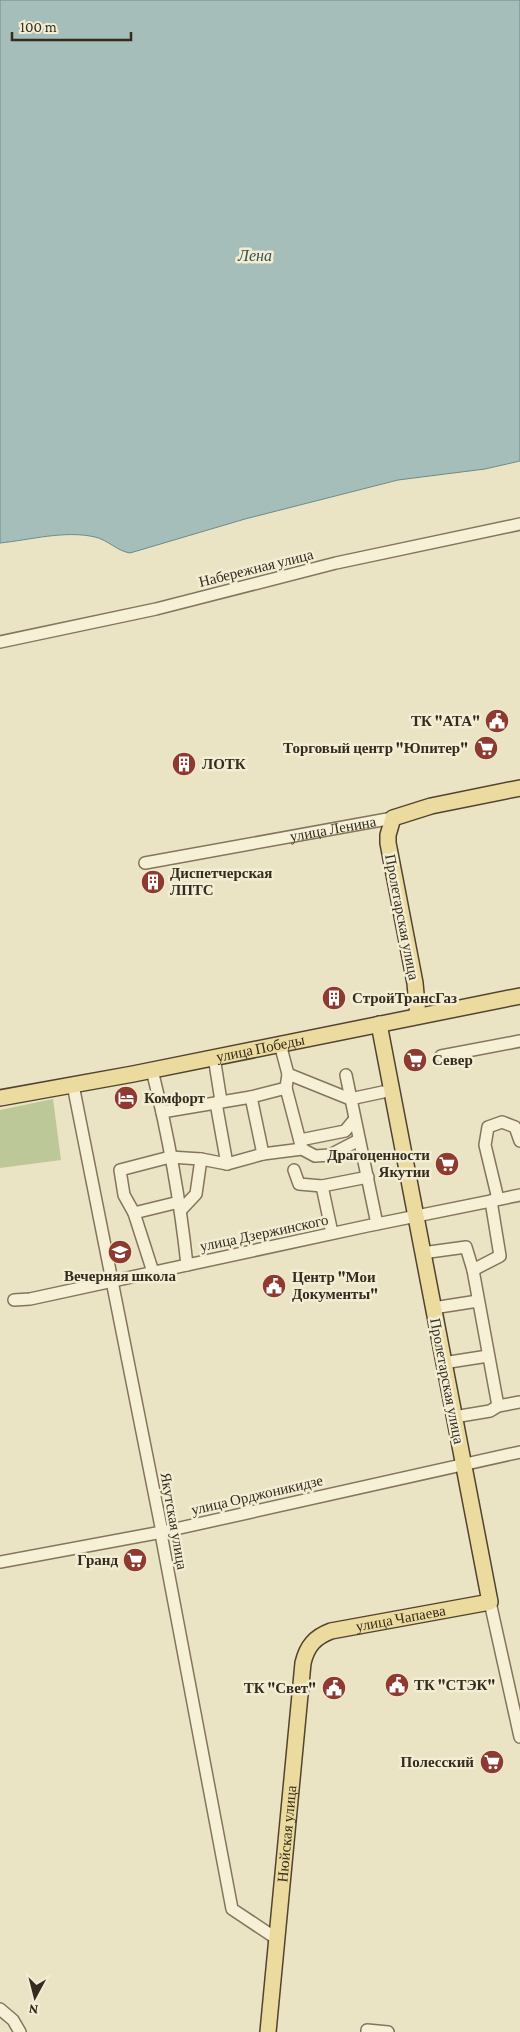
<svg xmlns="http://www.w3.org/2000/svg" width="520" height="2032" font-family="'Crimson Pro',serif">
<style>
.green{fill:#bdc899}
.water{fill:#a6beb9;stroke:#6d8b87}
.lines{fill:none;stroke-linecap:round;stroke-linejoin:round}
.minor-casing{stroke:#84755c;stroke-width:14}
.major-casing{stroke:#524330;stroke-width:18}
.minor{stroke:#f6f0d7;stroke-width:11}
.major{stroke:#ebdb9f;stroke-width:15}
.labels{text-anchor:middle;stroke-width:5;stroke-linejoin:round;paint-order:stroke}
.street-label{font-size:15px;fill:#352c1f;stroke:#f2edd3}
.poi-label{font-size:15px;font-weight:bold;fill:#352c1f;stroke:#f2edd3;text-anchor:start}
.water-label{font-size:16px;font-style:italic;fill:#2f5253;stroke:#f2edd3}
</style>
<rect width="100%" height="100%" fill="#eae3c4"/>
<path class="green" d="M53 1099 61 1160 0 1168V1110Z"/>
<path class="water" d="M0 0H520V461L485 469 398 480 245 519 130 553C117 551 108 540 95 537 65 530 30 540 0 543Z"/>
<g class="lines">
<g class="minor-casing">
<g id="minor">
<path d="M0 642 156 609 336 563 520 524"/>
<path id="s1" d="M145 863 393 818"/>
<path d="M280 1044 288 1074 286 1088 302 1149"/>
<path d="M441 1056 520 1041"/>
<path d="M214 1057 221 1101"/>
<path d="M152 1070C168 1134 180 1199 187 1265"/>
<path d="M288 1074 350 1099 383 1092"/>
<path d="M346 1075 377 1224"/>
<path d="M73 1085 162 1532V1539L232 1909 277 1939"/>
<path d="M251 1097 263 1154"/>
<path d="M216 1103 227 1164"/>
<path d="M162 1112 251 1097 286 1088"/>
<path d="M300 1140 345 1131 354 1120"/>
<path d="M294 1170 299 1184 322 1186 368 1177"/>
<path d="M322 1186 332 1233"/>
<path d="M498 1199 485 1145 488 1127 502 1122 515 1127 520 1141"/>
<path d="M181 1210 196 1194 201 1159"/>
<path d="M134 1213 179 1202"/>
<path d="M422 1253 466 1247 473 1270 498 1406"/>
<path d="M473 1270 500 1256 491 1201"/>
<path d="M153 1272 134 1213 124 1195 120 1170 170 1157 201 1159 227 1164 263 1154 302 1149 315 1156 330 1155 359 1140"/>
<path d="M14 1300 30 1299 367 1226 520 1195"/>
<path d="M433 1308 478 1301"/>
<path d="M443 1363 488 1356"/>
<path d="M454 1417 490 1411 498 1406 520 1402"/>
<path d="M0 1562 162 1532 520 1452"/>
<path d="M490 1602 520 1737"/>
<path d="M0 2009 13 2020 20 2032"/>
<path d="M367 2032V2030L388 2032"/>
</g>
</g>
<g class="major-casing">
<g id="major">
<path d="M418 1016 415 983 388 843V835L393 818 431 806 520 788"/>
<path id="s2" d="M0 1098 133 1074 520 996"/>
<path id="s3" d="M268 2032 303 1663C307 1646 315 1637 331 1631L490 1602 379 1024"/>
</g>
</g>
<use href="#minor" class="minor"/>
<use href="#major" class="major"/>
</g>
<defs>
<g id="civic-disc" transform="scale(1.25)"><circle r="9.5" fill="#8e3a31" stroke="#f2edd3"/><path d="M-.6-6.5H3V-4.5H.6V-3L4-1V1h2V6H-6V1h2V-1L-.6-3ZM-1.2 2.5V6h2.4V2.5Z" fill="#fff"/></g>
<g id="supermarket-disc" transform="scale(1.25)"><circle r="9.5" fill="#8e3a31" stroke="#f2edd3"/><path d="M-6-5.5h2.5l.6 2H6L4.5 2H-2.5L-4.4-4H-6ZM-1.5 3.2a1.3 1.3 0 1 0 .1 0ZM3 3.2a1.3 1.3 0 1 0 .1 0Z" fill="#fff"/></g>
<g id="building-disc" transform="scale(1.25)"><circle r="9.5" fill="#8e3a31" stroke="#f2edd3"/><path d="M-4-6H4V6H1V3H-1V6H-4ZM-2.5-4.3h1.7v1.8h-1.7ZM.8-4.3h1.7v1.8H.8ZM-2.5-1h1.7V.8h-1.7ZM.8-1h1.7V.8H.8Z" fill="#fff"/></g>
<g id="hotel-disc" transform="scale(1.25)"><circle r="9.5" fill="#8e3a31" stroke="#f2edd3"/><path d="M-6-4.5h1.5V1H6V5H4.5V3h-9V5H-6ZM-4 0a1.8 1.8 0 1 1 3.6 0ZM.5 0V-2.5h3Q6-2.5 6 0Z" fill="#fff"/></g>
<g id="school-disc" transform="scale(1.25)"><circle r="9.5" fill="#8e3a31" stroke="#f2edd3"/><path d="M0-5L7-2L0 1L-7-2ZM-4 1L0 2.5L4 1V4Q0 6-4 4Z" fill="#fff"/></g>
</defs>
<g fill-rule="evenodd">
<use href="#civic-disc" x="497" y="721"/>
<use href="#supermarket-disc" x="486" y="748"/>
<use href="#building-disc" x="184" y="764"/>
<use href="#building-disc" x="153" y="882"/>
<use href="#building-disc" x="334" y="998"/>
<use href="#supermarket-disc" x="415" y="1060"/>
<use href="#hotel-disc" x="126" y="1098"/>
<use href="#supermarket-disc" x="447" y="1164"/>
<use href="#school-disc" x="120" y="1252"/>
<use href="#civic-disc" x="274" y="1286"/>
<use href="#supermarket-disc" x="135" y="1560"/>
<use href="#civic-disc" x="397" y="1685"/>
<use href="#civic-disc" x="334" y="1688"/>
<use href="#supermarket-disc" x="492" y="1762"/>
</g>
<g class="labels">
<g class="street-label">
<text transform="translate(256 568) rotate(-14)" y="5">Набережная улица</text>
<text dy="5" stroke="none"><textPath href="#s1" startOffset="191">улица Ленина</textPath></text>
<text transform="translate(402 917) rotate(79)" y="5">Пролетарская улица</text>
<text dy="5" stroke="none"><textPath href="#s2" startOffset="265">улица Победы</textPath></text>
<text transform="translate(264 1233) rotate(-12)" y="5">улица Дзержинского</text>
<text transform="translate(447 1381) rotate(79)" y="5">Пролетарская улица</text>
<text transform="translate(257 1495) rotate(-13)" y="5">улица Орджоникидзе</text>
<text transform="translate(174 1521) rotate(80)" y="5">Якутская улица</text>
<text dy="5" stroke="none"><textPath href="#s3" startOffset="486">улица Чапаева</textPath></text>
<text dy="5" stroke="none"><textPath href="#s3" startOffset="199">Нюйская улица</textPath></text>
</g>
<g class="poi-label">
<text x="480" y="726" text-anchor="end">ТК "АТА"</text>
<text x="468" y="753" text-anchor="end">Торговый центр "Юпитер"</text>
<text x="202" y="769">ЛОТК</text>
<text x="170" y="878">Диспетчерская<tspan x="170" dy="17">ЛПТС</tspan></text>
<text x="352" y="1003">СтройТрансГаз</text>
<text x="432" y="1065">Север</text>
<text x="144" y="1103">Комфорт</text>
<text x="430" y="1160" text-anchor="end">Драгоценности<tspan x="430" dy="17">Якутии</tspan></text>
<text x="120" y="1281" text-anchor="middle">Вечерняя школа</text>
<text x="292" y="1282">Центр "Мои<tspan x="292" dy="17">Документы"</tspan></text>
<text x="118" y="1565" text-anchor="end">Гранд</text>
<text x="414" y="1690">ТК "СТЭК"</text>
<text x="316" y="1693" text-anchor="end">ТК "Свет"</text>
<text x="474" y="1767" text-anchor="end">Полесский</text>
</g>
<g class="water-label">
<text x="255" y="261">Лена</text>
</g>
</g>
<g transform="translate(35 1997) rotate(187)" stroke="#f2edd3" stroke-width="4" paint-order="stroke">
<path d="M0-4L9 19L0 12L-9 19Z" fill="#352c1f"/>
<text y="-8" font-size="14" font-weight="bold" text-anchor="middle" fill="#352c1f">N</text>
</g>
<path d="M12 32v8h119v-8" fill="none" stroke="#352c1f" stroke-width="2.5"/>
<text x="20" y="32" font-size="15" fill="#352c1f" stroke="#f2edd3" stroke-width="4" paint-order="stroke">100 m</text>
</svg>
